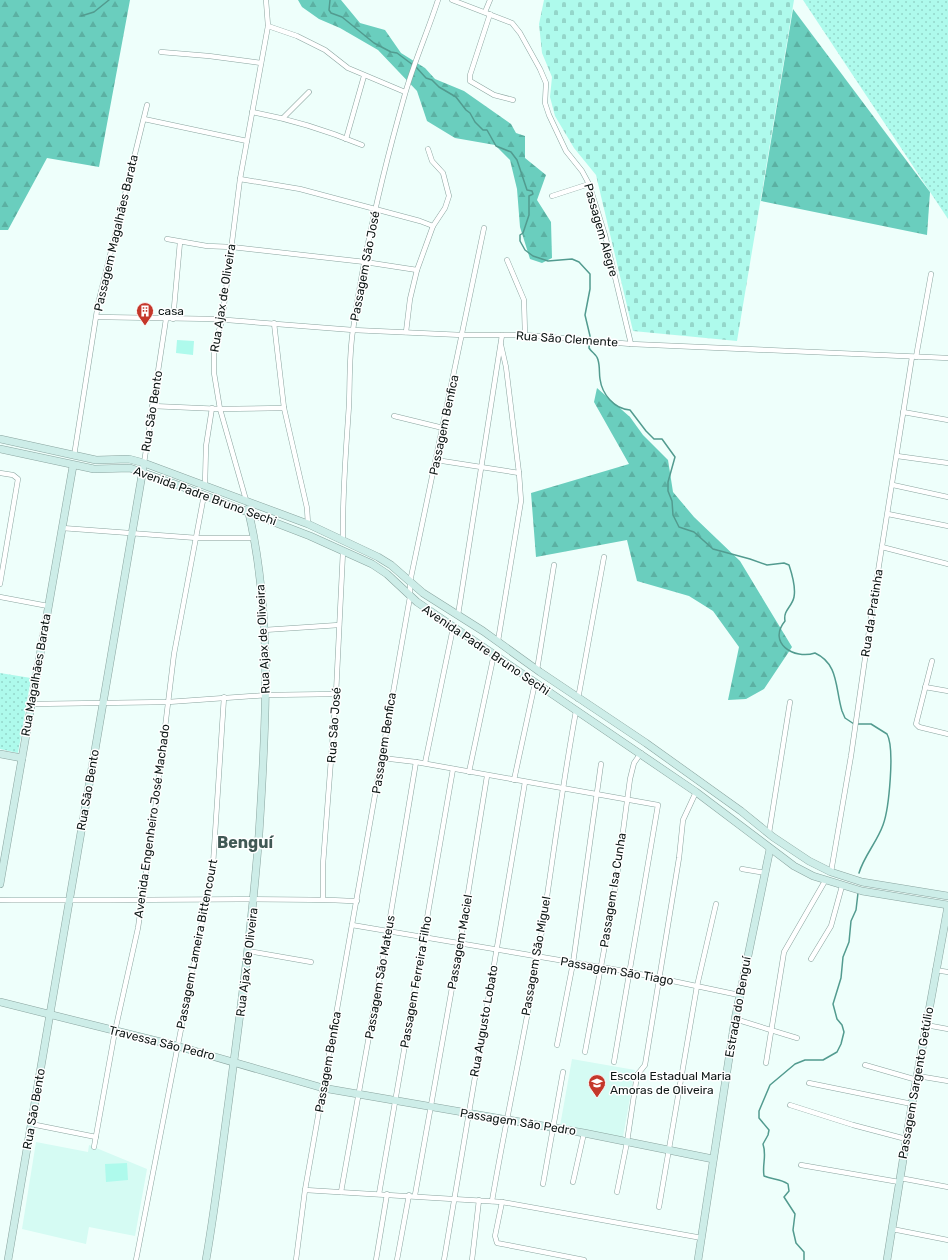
<svg xmlns="http://www.w3.org/2000/svg" width="948" height="1260" font-family="Rubik,sans-serif">
<style>
.built{fill:#d5fbf3}
.grass{fill:url(#grass-dots)}
.forest{fill:url(#forest-firs)}
.cemetery{fill:url(#cemetery-stones)}
.garden{fill:#aefaec}
.lines{fill:none;stroke-linecap:round;stroke-linejoin:round}
.stream{stroke:#529b8f;stroke-width:1.5}
.street-casing{stroke:#8aa49f;stroke-width:5.5}
.secondary-casing{stroke:#8aa49f;stroke-width:8}
.street{stroke:#fff;stroke-width:4.5}
.secondary{stroke:#cdede8;stroke-width:7}
.labels{text-anchor:middle;stroke-width:3;stroke-linejoin:round;paint-order:stroke}
.street-label{font-size:12px;fill:#0d1715;stroke:#fff}
.poi-label{font-size:12px;fill:#0d1715;stroke:#fff;text-anchor:start}
.district-label{font-size:16px;font-weight:bold;fill:#415955;stroke:#fff}
</style>
<defs>
<pattern id="grass-dots" width="8" height="8" patternUnits="userSpaceOnUse"><rect width="8" height="8" fill="#aefaec"/><path d="M2 2h.1M6 6h.1" fill="none" stroke="#94d6ca" stroke-width="1.8" stroke-linecap="round"/></pattern>
<pattern id="forest-firs" width="22" height="20" patternUnits="userSpaceOnUse"><rect width="22" height="20" fill="#6acebe"/><path d="M5 1l3.5 6h-7zM16 11l3.5 6h-7z" fill="#5bb0a2"/></pattern>
<pattern id="cemetery-stones" width="16" height="16" patternUnits="userSpaceOnUse"><rect width="16" height="16" fill="#aefaec"/><path d="M2 7V4a2 2 0 0 1 4 0v3zM10 15v-3a2 2 0 0 1 4 0v3z" fill="#94d6ca"/></pattern>
</defs>
<rect width="100%" height="100%" fill="#eefffb"/>
<g class="built">
<path d="M572 1059 635 1070 623 1137 560 1126Z"/>
<path d="M36 1142 88 1152 89 1145 147 1169 135 1236 89 1227 86 1244 22 1229Z"/>
</g>
<g class="grass">
<path d="M803 0H948V219Z"/>
<path d="M0 673 31 678 18 753 0 749Z"/>
</g>
<g class="forest">
<path d="M0 0H130L99 167 47 158 8 230H0Z"/>
<path d="M298 0H341L360 23 385 30 401 53 425 68 435 79 464 91 511 124 516 133 525 136V158L546 175 537 200 551 222 552 258 542 263 530 259 520 227 517 189 510 160 495 145 455 138 427 121 417 91 378 50 340 28 319 19 302 7Z"/>
<path d="M793 9 930 192 927 235 761 201Z"/>
<path d="M597 388 630 417 643 435 668 460 673 492 694 517 740 561 792 647 764 689 746 699 728 700 739 647 713 611 689 596 637 581 627 540 536 557 531 493 629 464 594 402Z"/>
</g>
<path class="cemetery" d="M544 0H794L737 341 633 331 596 175 574 148 555 116 550 97 552 77 542 53 539 24Z"/>
<g class="garden">
<path d="M177 340 194 341 193 355 176 353Z"/>
<path d="M127 1163 128 1180 106 1182 105 1164Z"/>
</g>
<g class="lines">
<g class="stream">
<path d="M330 0 329 10 331 13 342 17 374 43 391 52 397 53 413 65"/>
<path d="M81 16 94 12 109 0"/>
<path d="M416 67 426 78 432 80 439 87 456 97 466 110 470 113 475 122 483 130H487L496 146 511 152 517 160 527 190 532 191 533 194 529 196V215L523 233 520 235V241L525 250 533 256 548 261 572 259 579 262 590 274V289L585 315 590 336 589 348C592 353 597 354 598 360 600 366 599 373 600 379 602 394 614 409 630 410L646 431 654 439H662L675 457 668 482V491L672 501 673 515 679 527 694 532 713 549 750 559 767 565 784 563 789 565C792 574 796 587 794 597 792 607 783 610 785 621 767 643 794 660 815 653 839 664 835 688 842 711L845 718 854 724"/>
<path d="M857 724H871L887 734C895 748 889 809 883 825 877 842 864 856 859 873"/>
<path d="M804 1260V1252L796 1243 793 1230 795 1214 784 1197 789 1191 788 1184C780 1178 773 1180 764 1176 762 1164 767 1156 763 1144L768 1135 769 1130 759 1118V1111L770 1085 795 1064 805 1060H823L837 1052 841 1044 844 1032 842 1025 837 1019 833 1004 841 978 843 957 849 942 851 921 856 910 858 893"/>
</g>
<g class="street-casing">
<g id="street">
<path d="M452 0 512 23 520 33 540 69 546 83 545 103 549 115 566 151 582 171 589 184 605 235 631 344"/>
<path d="M485 12 490 0"/>
<path d="M490 14 470 75V81L494 95 513 100"/>
<path d="M268 26 297 36 325 50 348 68 405 92"/>
<path d="M161 52 209 56 261 63"/>
<path d="M252 112C290 119 326 130 362 145"/>
<path d="M283 118 309 92"/>
<path d="M144 119 247 141"/>
<path d="M346 139 364 76"/>
<path d="M240 179 300 189 420 221 433 226"/>
<path d="M552 196 589 184"/>
<path d="M167 239 207 246 232 247 365 262 417 270"/>
<path d="M507 260 524 300 525 335"/>
<path d="M97 317 214 319 353 330 462 335H525L631 344 948 358"/>
<path d="M173 319 180 242"/>
<path d="M274 323 284 408 307 508 308 524"/>
<path d="M406 332 410 299 417 270 433 226 445 208 449 196 443 173 432 161 428 149"/>
<path d="M916 357 931 274"/>
<path d="M152 406 220 409 284 408"/>
<path d="M903 412 948 420"/>
<path d="M394 416 443 428"/>
<path d="M74 456 98 304 147 105"/>
<path d="M897 456 948 463"/>
<path d="M436 460 519 473"/>
<path d="M144 463 166 319"/>
<path d="M0 473 13 475 18 479 0 584"/>
<path d="M205 485 206 446 212 408"/>
<path d="M893 485 948 497"/>
<path d="M246 500 220 409 214 373V346L222 321 240 179 268 26 266 0"/>
<path d="M888 514 948 526"/>
<path d="M62 528 197 538H254"/>
<path d="M343 541C342 496 346 451 349 405 350 380 349 355 353 330 364 251 383 171 405 94 414 62 428 31 438 0"/>
<path d="M882 547 948 564"/>
<path d="M0 597 48 606"/>
<path d="M458 615 502 335"/>
<path d="M264 630 339 625"/>
<path d="M498 641 521 501 519 473 506 367 501 345"/>
<path d="M932 661 916 724 919 727 948 734"/>
<path d="M537 670 554 565"/>
<path d="M925 687 948 691"/>
<path d="M578 699 604 557"/>
<path d="M32 704 168 702 267 695 336 694"/>
<path d="M382 758 416 762 658 805 614 1062"/>
<path d="M425 763 453 628"/>
<path d="M469 772 494 654"/>
<path d="M514 780 535 683"/>
<path d="M769 833 790 702"/>
<path d="M742 869 765 873"/>
<path d="M831 872 851 756 873 603 912 357"/>
<path d="M323 899V864L336 694 343 551"/>
<path d="M0 900C119 902 238 896 357 901"/>
<path d="M352 925 630 972 739 995"/>
<path d="M248 951 311 962"/>
<path d="M811 959 831 926 842 886"/>
<path d="M935 970 948 972"/>
<path d="M735 1019 797 1038"/>
<path d="M926 1025 948 1029"/>
<path d="M557 1045 573 963 601 764"/>
<path d="M585 1052 615 891 630 779 634 763 641 753"/>
<path d="M766 1063 784 952 825 881"/>
<path d="M865 1065 917 1080"/>
<path d="M918 1076 948 1081"/>
<path d="M809 1083 912 1104"/>
<path d="M790 1105 853 1125 906 1139"/>
<path d="M31 1124 96 1137"/>
<path d="M94 1147 115 1031 138 928 154 818 174 654 204 495"/>
<path d="M801 1165 899 1182"/>
<path d="M900 1178 948 1187"/>
<path d="M573 1182 584 1133"/>
<path d="M543 1184 563 1072"/>
<path d="M305 1190 502 1202 702 1238"/>
<path d="M341 1192 388 930 416 762"/>
<path d="M617 1192 627 1142 637 1075 645 1065 679 858 683 820 696 792"/>
<path d="M379 1194 453 769"/>
<path d="M415 1195 460 943 487 776"/>
<path d="M492 1201C506 1119 524 1038 538 956 551 874 561 792 576 711"/>
<path d="M502 1202 495 1236 497 1243 584 1260"/>
<path d="M659 1207 697 986 716 904"/>
<path d="M892 1229 948 1240"/>
<path d="M136 1260 213 865 224 697"/>
<path d="M296 1260 305 1190 410 597V582L484 228"/>
<path d="M376 1260 387 1194"/>
<path d="M397 1260 409 1195"/>
<path d="M444 1260 525 782"/>
<path d="M472 1260 479 1200"/>
</g>
</g>
<g class="secondary-casing">
<g id="secondary">
<path d="M0 439 96 460 129 459 144 463 308 524 378 557 391 565 423 593 483 631 540 672 646 743 741 811 773 837 809 861 831 872 862 882 948 896"/>
<path d="M0 449 94 469 130 468 175 484 310 536 372 564 387 574 417 602 696 792 794 866 813 876 862 891 948 905"/>
<path d="M0 754 22 758"/>
<path d="M0 884 73 466"/>
<path d="M0 1002 177 1046 323 1088 584 1133 713 1159"/>
<path d="M8 1260 143 469"/>
<path d="M206 1260C215 1209 221 1157 228 1106 240 1015 252 925 259 834 266 725 273 616 248 509"/>
<path d="M698 1260 735 1019 770 849"/>
<path d="M887 1260 912 1104 948 906"/>
</g>
</g>
<use href="#street" class="street"/>
<use href="#secondary" class="secondary"/>
</g>
<defs>
<g id="building-pin" transform="scale(0.9)"><path d="M0 17L-7.5 6A9.5 9.5 0 1 1 7.5 6Z" fill="#c4372a" stroke="#fff"/><path d="M-4-6H4V6H1V3H-1V6H-4ZM-2.5-4.3h1.7v1.8h-1.7ZM.8-4.3h1.7v1.8H.8ZM-2.5-1h1.7V.8h-1.7ZM.8-1h1.7V.8H.8Z" fill="#fff"/></g>
<g id="school-pin" transform="scale(0.9)"><path d="M0 17L-7.5 6A9.5 9.5 0 1 1 7.5 6Z" fill="#c4372a" stroke="#fff"/><path d="M0-5L7-2L0 1L-7-2ZM-4 1L0 2.5L4 1V4Q0 6-4 4Z" fill="#fff"/></g>
</defs>
<g fill-rule="evenodd">
<use href="#building-pin" x="145" y="311"/>
<use href="#school-pin" x="597" y="1083"/>
</g>
<g class="labels">
<g class="street-label">
<text transform="translate(601 230) rotate(74)" y="4">Passagem Alegre</text>
<text transform="translate(116 233) rotate(-77)" y="4">Passagem Magalhães Barata</text>
<text transform="translate(365 266) rotate(-79)" y="4">Passagem São José</text>
<text transform="translate(223 298) rotate(-81)" y="4">Rua Ajax de Oliveira</text>
<text transform="translate(567 339) rotate(4)" y="4">Rua São Clemente</text>
<text transform="translate(152 411) rotate(-81)" y="4">Rua São Bento</text>
<text transform="translate(444 425) rotate(-78)" y="4">Passagem Benfica</text>
<text transform="translate(205 496) rotate(20)" y="4">Avenida Padre Bruno Sechi</text>
<text transform="translate(872 613) rotate(-81)" y="4">Rua da Pratinha</text>
<text transform="translate(263 639) rotate(-93)" y="4">Rua Ajax de Oliveira</text>
<text transform="translate(486 650) rotate(34)" y="4">Avenida Padre Bruno Sechi</text>
<text transform="translate(36 675) rotate(-80)" y="4">Rua Magalhães Barata</text>
<text transform="translate(334 725) rotate(-86)" y="4">Rua São José</text>
<text transform="translate(384 743) rotate(-81)" y="4">Passagem Benfica</text>
<text transform="translate(88 790) rotate(-80)" y="4">Rua São Bento</text>
<text transform="translate(152 821) rotate(-82)" y="4">Avenida Engenheiro José Machado</text>
<text transform="translate(613 890) rotate(-81)" y="4">Passagem Isa Cunha</text>
<text transform="translate(460 942) rotate(-80)" y="4">Passagem Maciel</text>
<text transform="translate(197 944) rotate(-79)" y="4">Passagem Lameira Bittencourt</text>
<text transform="translate(536 956) rotate(-80)" y="4">Passagem São Miguel</text>
<text transform="translate(247 962) rotate(-83)" y="4">Rua Ajax de Oliveira</text>
<text transform="translate(617 971) rotate(10)" y="4">Passagem São Tiago</text>
<text transform="translate(380 977) rotate(-80)" y="4">Passagem São Mateus</text>
<text transform="translate(416 982) rotate(-80)" y="4">Passagem Ferreira Filho</text>
<text transform="translate(738 1007) rotate(-80)" y="4">Estrada do Benguí</text>
<text transform="translate(484 1021) rotate(-80)" y="4">Rua Augusto Lobato</text>
<text transform="translate(162 1043) rotate(14)" y="4">Travessa São Pedro</text>
<text transform="translate(328 1062) rotate(-80)" y="4">Passagem Benfica</text>
<text transform="translate(916 1083) rotate(-80)" y="4">Passagem Sargento Getúlio</text>
<text transform="translate(34 1109) rotate(-80)" y="4">Rua São Bento</text>
<text transform="translate(518 1122) rotate(9)" y="4">Passagem São Pedro</text>
</g>
<g class="poi-label">
<text x="158" y="315">casa</text>
<text x="610" y="1080">Escola Estadual Maria<tspan x="610" dy="14">Amoras de Oliveira</tspan></text>
</g>
<g class="district-label">
<text x="245" y="848">Benguí</text>
</g>
</g>
</svg>
